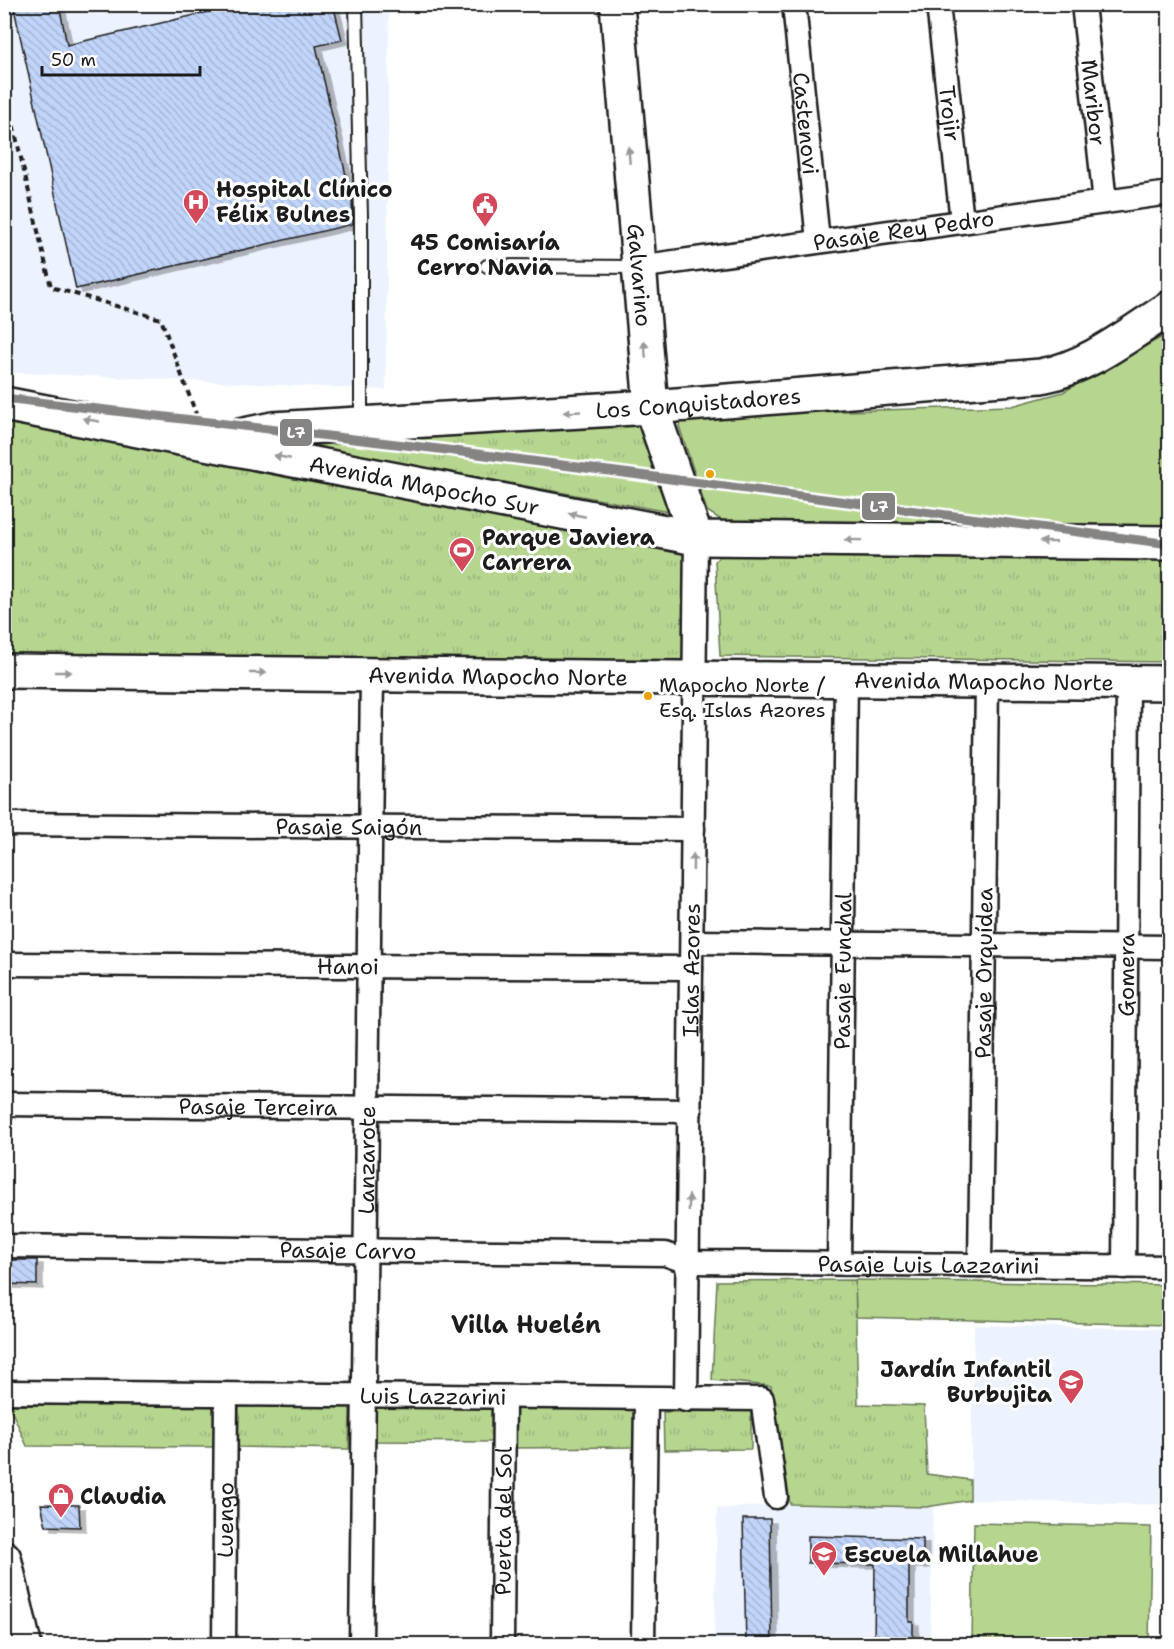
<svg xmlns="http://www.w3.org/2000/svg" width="1174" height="1649" font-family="'Shantell Sans',sans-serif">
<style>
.built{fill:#ecf2fe}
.green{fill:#b6d690;stroke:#697956;stroke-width:1.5}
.park{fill:url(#park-tufts);stroke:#697956;stroke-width:1.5}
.building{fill:url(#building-back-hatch);stroke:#1c1c1c;stroke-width:1.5;filter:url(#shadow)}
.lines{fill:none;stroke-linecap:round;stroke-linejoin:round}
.lane-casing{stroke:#1c1c1c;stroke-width:16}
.street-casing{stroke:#1c1c1c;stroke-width:27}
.secondary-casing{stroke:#1c1c1c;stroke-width:38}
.path{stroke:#1c1c1c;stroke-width:4;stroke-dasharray:6 4.5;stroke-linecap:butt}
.lane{stroke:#fff;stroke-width:12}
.street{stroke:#fff;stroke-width:22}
.secondary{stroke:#fff;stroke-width:33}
.metro-1-casing{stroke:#fff;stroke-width:14}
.metro-1{stroke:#868383;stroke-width:9}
.oneway{fill:#999}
.bus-dot{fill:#ec9f01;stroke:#fff;stroke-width:2}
.labels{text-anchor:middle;stroke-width:6;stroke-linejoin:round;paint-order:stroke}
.bus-label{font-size:20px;fill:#1c1c1c;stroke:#fff;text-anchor:start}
.street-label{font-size:22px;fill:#1c1c1c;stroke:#fff}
.poi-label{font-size:22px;font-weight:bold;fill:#1c1c1c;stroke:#fff;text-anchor:start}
.neighbourhood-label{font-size:24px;font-weight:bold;fill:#1c1c1c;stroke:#fff}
.line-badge{stroke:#fff;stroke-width:2}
.badge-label{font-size:16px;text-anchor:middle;font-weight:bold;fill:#fff}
</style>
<defs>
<pattern id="park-tufts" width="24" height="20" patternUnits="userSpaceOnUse" patternTransform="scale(1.5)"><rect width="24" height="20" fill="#b6d690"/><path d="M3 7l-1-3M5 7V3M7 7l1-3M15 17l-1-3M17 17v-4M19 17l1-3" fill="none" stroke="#9cb77c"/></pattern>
<pattern id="building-back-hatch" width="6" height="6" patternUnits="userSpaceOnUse" patternTransform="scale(1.5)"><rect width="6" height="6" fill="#c1d5fa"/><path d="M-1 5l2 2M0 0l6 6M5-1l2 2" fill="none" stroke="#a5b6d6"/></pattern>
<filter id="shadow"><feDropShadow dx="6" dy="4" stdDeviation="0" flood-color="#0004"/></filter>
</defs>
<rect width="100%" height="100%" fill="#fff"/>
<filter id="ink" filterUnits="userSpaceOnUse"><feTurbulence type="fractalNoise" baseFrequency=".0167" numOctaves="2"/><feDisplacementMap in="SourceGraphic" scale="12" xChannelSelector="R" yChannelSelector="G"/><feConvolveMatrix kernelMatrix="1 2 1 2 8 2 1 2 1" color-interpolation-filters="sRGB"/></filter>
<g filter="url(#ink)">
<g class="built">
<path d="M5 5H389L386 390 5 372Z"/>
<path d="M974 1325 1169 1329V1505L970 1500Z"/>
<path d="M790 1504 933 1506 930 1644H714L717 1509Z"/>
</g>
<g class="green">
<path d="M1169 333V527L726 523 707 511 679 426 685 416 1012 406 1063 392Z"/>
<path d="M855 1280 1169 1285V1325L856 1317Z"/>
<path d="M974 1523 1151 1527 1149 1644H972Z"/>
</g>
<g class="park">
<path d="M638 415 669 512 279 441Z"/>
<path d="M4 417 686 552 685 658 678 664 5 662Z"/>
<path d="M730 547 1169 555V662L720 656 715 561Z"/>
<path d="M855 1280 858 1404 924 1406 927 1474 970 1480V1500L926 1507 790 1504 771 1386 712 1380 717 1281Z"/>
<path d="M9 1405 215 1406V1447L27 1446Z"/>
<path d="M239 1405 350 1407 349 1449 238 1447Z"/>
<path d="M373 1405 495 1406 494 1442 372 1441Z"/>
<path d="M512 1408 637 1409 636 1447 512 1448Z"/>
<path d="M751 1411V1449L664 1450 663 1412Z"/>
</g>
<g class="building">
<path d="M13 4H59L67 45 242 4H333L342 40 316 46 352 201 353 224 76 289Z"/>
<path d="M4 1260H37V1285L4 1284Z"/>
<path d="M41 1504 79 1505 80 1527 46 1526Z"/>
<path d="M743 1519H770L772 1644H746Z"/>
<path d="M808 1536 923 1539V1564H909V1622H913V1644H874L875 1564 808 1563Z"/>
</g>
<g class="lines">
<g class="lane-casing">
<g id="lane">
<path d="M356 4 361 217V422"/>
<path d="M487 266 638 267"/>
</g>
</g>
<g class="street-casing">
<g id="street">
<path id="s1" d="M794 4 818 241"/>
<path id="s2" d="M938 4 962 221"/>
<path id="s3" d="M1083 4 1105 202"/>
<path id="s4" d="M638 267 1170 193"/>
<path id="s5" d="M4 824 693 829"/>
<path d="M692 942 1170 947"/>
<path id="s6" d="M4 964 691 968"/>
<path id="s7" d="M4 1104 690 1111"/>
<path id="s8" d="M4 1246 665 1254 688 1262 1170 1267"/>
<path id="s9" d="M839 1263 846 679"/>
<path id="s10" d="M980 1265 987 681"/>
<path id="s11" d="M1124 1267 1128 682"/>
<path id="s12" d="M4 1392 762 1399 776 1497"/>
<path id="s13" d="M686 1400 696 538"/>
<path id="s14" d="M224 1644 226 1395"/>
<path id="s15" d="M361 1644 372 674"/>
<path id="s16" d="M502 1644 504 1398"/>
<path d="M643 1644 646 1399"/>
</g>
</g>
<g class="secondary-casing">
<g id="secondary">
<path id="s17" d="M617 4 651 407 696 538"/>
<path id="s18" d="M4 404 696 538 1170 543"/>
<path id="s19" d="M224 439 273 429 651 407 1041 376C1089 367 1129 334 1170 308"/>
<path id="s20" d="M4 671 1170 683"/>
<path d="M4 1558 24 1644"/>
</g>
</g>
<g class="path">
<path d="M4 58 14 56"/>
<path d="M4 85 51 287 161 319 196 414"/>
</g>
<use href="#lane" class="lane"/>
<use href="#street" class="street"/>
<use href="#secondary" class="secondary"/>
<g class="metro-1-casing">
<path id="metro-1" d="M4 398 439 449 1170 544"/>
</g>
<use href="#metro-1" class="metro-1"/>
</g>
<defs><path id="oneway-solid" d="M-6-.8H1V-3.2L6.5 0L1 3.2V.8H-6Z" transform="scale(1.5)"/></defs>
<g class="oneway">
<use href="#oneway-solid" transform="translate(629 155) rotate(-95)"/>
<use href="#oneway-solid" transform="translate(645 349) rotate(-95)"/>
<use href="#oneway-solid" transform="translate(572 412) rotate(177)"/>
<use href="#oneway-solid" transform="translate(91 420) rotate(-169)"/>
<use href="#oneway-solid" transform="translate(282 457) rotate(-169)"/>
<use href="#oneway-solid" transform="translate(577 515) rotate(-169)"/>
<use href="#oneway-solid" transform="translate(853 540) rotate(-179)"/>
<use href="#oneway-solid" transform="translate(1048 542) rotate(-179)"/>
<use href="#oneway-solid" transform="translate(63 672)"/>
<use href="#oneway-solid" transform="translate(258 673)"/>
<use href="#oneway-solid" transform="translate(693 862) rotate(-89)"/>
<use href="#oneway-solid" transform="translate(689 1203) rotate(-89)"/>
</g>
</g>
<defs>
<g id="hospital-pin" transform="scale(1.35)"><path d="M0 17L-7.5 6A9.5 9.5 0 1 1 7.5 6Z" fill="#d1495b" stroke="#fff"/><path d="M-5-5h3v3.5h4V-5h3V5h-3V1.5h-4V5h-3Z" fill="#fff"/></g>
<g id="civic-pin" transform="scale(1.35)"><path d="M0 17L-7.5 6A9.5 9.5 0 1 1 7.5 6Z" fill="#d1495b" stroke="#fff"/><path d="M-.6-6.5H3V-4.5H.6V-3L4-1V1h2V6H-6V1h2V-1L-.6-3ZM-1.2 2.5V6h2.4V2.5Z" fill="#fff"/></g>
<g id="stadium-pin" transform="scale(1.35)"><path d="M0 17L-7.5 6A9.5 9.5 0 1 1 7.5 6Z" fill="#d1495b" stroke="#fff"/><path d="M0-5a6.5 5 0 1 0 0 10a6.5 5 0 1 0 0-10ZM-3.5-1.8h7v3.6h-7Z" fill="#fff"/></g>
<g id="school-pin" transform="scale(1.35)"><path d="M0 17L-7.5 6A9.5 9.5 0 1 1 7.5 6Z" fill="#d1495b" stroke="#fff"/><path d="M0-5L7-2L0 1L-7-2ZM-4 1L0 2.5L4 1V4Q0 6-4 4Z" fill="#fff"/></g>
<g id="shop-pin" transform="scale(1.35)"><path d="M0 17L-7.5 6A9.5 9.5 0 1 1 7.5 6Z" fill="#d1495b" stroke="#fff"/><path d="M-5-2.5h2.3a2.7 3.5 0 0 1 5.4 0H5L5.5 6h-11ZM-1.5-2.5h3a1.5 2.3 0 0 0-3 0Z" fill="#fff"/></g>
</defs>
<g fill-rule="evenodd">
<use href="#hospital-pin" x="196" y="202"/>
<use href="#civic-pin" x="485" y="205"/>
<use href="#stadium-pin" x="462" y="550"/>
<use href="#school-pin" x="1071" y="1382"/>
<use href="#shop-pin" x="61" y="1496"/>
<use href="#school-pin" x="824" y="1554"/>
</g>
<g class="bus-dot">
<circle cx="710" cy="474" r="5"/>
<circle cx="648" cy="696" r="5"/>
</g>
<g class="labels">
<g class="bus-label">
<text x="659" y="692">Mapocho Norte /<tspan x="659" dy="25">Esq. Islas Azores</tspan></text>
</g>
<g class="street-label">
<text dy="8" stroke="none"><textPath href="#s3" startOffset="99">Maribor</textPath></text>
<text dy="8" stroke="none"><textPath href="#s2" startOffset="110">Trojir</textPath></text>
<text dy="8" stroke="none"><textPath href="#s1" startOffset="120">Castenovi</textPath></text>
<text dy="8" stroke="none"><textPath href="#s4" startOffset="268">Pasaje Rey Pedro</textPath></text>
<text dy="8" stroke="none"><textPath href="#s17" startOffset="272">Galvarino</textPath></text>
<text dy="8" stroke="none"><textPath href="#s19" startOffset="476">Los Conquistadores</textPath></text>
<text dy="8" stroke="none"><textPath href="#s18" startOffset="428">Avenida Mapocho Sur</textPath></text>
<text dy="8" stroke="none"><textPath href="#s20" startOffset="494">Avenida Mapocho Norte</textPath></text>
<text dy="8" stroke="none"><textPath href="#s20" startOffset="980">Avenida Mapocho Norte</textPath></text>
<text dy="8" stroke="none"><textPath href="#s5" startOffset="345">Pasaje Saigón</textPath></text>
<text dy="8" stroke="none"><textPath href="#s6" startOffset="344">Hanoi</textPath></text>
<text dy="8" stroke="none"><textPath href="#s13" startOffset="430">Islas Azores</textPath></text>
<text dy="8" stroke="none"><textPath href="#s9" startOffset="292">Pasaje Funchal</textPath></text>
<text dy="8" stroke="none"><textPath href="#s10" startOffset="292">Pasaje Orquídea</textPath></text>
<text dy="8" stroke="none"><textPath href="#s11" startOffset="292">Gomera</textPath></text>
<text dy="8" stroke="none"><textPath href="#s7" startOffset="254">Pasaje Terceira</textPath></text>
<text dy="8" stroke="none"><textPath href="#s15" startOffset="484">Lanzarote</textPath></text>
<text dy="8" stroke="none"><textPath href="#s8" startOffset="344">Pasaje Carvo</textPath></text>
<text dy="8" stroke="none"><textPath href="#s8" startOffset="926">Pasaje Luis Lazzarini</textPath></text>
<text dy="8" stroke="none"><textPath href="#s12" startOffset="429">Luis Lazzarini</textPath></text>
<text dy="8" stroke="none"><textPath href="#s14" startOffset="124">Luengo</textPath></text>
<text dy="8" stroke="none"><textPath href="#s16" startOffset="123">Puerta del Sol</textPath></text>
</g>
<g class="poi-label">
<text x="216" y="197">Hospital Clínico<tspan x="216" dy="25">Félix Bulnes</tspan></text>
<text x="485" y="250" text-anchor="middle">45 Comisaría<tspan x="485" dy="25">Cerro Navia</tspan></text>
<text x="482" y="545">Parque Javiera<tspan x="482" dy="25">Carrera</tspan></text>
<text x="1052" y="1377" text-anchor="end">Jardín Infantil<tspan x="1052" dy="25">Burbujita</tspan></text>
<text x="80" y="1504">Claudia</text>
<text x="844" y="1562">Escuela Millahue</text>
</g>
<g class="neighbourhood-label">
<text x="526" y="1333">Villa Huelén</text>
</g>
</g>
<g class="line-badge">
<rect x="279" y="418" width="34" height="29" rx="6" fill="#868383"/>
<rect x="861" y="492" width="35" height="29" rx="6" fill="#868383"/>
</g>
<g class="badge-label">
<text x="296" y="438">L7</text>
<text x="879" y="512">L7</text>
</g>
<rect width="1174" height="1649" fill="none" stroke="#fff" stroke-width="24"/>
<rect x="12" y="12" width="1150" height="1625" fill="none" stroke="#1c1c1c" stroke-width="2" filter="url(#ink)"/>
<path d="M42 66v9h158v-9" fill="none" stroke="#1c1c1c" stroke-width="3"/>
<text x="51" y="66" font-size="18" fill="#1c1c1c" stroke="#ffffff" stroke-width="4.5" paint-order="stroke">50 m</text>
</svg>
